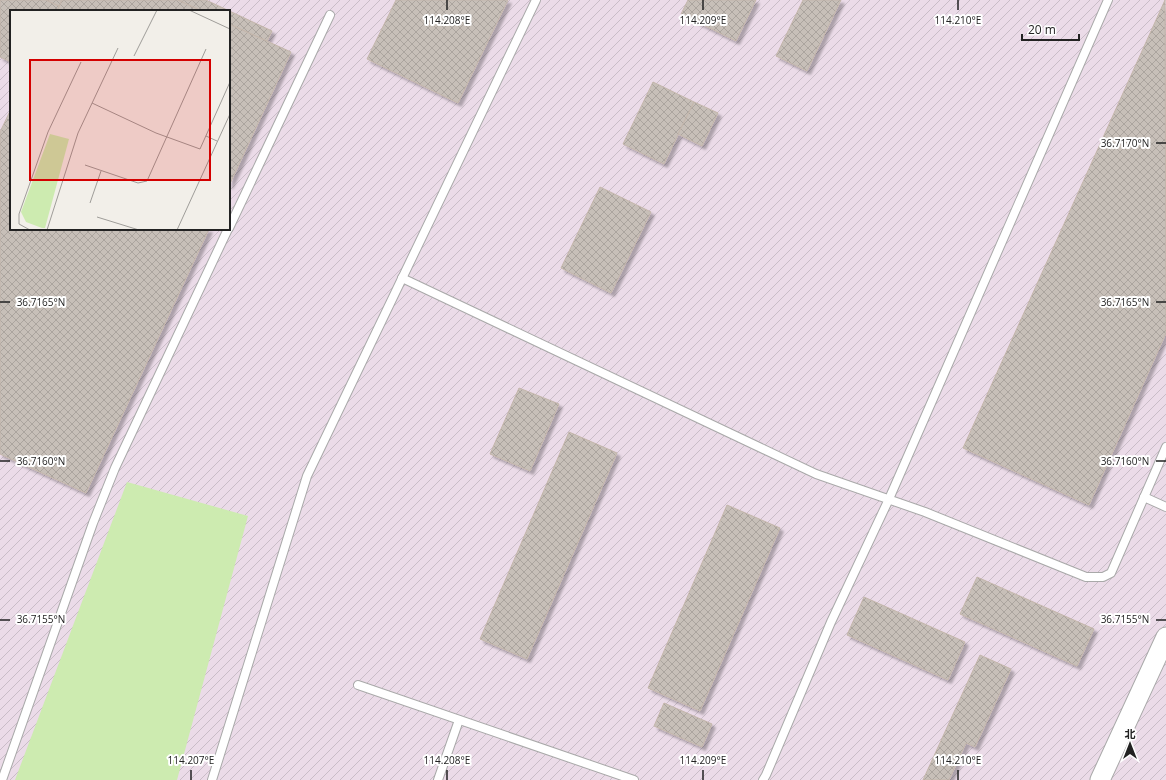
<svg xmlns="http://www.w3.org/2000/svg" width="1166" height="780" font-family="'Open Sans','Noto Sans SC',sans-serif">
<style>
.industrial{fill:url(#industrial-furrows);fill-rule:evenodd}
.grass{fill:#cdebb0}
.building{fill:url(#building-cross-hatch);stroke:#c4b6ab;filter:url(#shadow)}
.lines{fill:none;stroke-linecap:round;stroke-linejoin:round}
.service-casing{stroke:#a9a9a9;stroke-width:10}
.tertiary-casing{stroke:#a9a9a9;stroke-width:21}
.service{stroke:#fff;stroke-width:8}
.tertiary{stroke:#fff;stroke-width:19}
.ticks{fill:none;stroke:#222;stroke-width:1.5}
.inset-road{fill:none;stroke:#9f9d99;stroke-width:1}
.view{fill:#d40000;fill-opacity:0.15;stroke:#d40000;stroke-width:2}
.inset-edge{fill:none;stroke:#222;stroke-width:2}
.ticks-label{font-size:10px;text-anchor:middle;fill:#222;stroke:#fff;stroke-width:4;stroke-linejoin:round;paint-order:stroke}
</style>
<defs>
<pattern id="industrial-furrows" width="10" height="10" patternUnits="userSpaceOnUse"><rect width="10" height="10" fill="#ebdbe8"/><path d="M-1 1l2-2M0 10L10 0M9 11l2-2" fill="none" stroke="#c9bcc7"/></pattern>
<pattern id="building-cross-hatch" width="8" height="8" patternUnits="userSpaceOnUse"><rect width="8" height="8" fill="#c7bfb8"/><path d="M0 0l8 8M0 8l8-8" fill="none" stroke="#aba49e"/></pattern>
<filter id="shadow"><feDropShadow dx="3.5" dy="3.5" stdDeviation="1" flood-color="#0004"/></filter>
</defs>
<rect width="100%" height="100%" fill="#f2efe9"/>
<path class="industrial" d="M0 0H1166V780H0ZM11 11H229V229H11Z"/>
<path class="grass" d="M127 482 248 516 177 780H15Z"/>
<g class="building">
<path d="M0 0H46L59 6 57 11H11V62L0 57Z"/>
<path d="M46 0H62L59 6Z"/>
<path d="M62 0H178L202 11H57Z"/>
<path d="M178 0H206L272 31 267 41 229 24V11H202Z"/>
<path d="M396 0H508L458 103 367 59Z"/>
<path d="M688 0H756L736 41 681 14Z"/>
<path d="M803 0H841L807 71 776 56Z"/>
<path d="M1165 0 1166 333 1089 505 963 448Z"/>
<path d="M229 24 291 52 229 186Z"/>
<path d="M653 82 694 102 664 164 623 144Z"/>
<path d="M694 102 718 113 702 146 678 134Z"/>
<path d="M11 109V229H209L86 493 0 454V132Z"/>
<path d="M600 187 651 212 611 293 561 268Z"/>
<path d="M519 388 559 404 530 471 490 454Z"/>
<path d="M569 432 617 453 527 659 480 639Z"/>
<path d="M727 505 780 528 700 711 648 688Z"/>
<path d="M977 577 1094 629 1077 666 960 614Z"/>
<path d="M864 597 965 642 948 680 847 635Z"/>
<path d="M980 655 1011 669 975 747 966 743 949 780H923Z"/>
<path d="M664 703 712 724 702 747 654 726Z"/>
</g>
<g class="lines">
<g class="service-casing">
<g id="service">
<path d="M229 228 330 15"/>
<path d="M402 278 816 474 925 512 1086 577H1103L1111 573 1166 447"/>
<path d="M1144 497 1166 507"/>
<path d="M358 685 634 780"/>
<path d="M2 780 93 523 115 468 228 229"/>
<path d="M212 780 307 476 536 0"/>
<path d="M438 780 459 720"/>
<path d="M763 780 766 775 831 622 889 499 1108 0"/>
</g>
</g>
<g class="tertiary-casing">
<path id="tertiary" d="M1100 780 1166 637"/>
</g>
<use href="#service" class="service"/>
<use href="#tertiary" class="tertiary"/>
</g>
<path class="ticks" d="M447 0V10M703 0V10M958 0V10M1156 143H1166M0 302H10M1156 302H1166M0 461H10M1156 461H1166M0 620H10M1156 620H1166M191 770V780M447 770V780M703 770V780M958 770V780"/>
<g transform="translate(10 10)">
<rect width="220" height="220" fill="#f2efe9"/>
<path d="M40 124 59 129 35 218H32L16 212 11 202Z" fill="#cdebb0"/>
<path class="inset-road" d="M179 0 220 19M124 46 147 0M82 93 146 123 190 139 220 72M196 126 207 131M75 155 128 173 137 171 196 39M80 193 91 161M87 207 129 220M20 220 9 214V204L38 122 71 52M37 220 68 123 108 38M167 220 220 104"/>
<path class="view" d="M20 50H200V170H20Z"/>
<rect width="220" height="220" class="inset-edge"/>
</g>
<g class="ticks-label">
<text x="447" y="24">114.208°E</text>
<text x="703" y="24">114.209°E</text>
<text x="958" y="24">114.210°E</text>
<text x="1125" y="147">36.7170°N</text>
<text x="41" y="306">36.7165°N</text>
<text x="1125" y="306">36.7165°N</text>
<text x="41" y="465">36.7160°N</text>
<text x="1125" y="465">36.7160°N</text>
<text x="41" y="623">36.7155°N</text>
<text x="1125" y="623">36.7155°N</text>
<text x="191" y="764">114.207°E</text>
<text x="447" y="764">114.208°E</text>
<text x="703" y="764">114.209°E</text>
<text x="958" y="764">114.210°E</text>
</g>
<g transform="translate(1130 744)" stroke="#ffffff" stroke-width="3" paint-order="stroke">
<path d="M0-3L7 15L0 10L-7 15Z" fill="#222222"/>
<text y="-6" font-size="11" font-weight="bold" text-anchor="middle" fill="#222222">北</text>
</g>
<path d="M1022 34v6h57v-6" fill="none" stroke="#222222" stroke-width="2"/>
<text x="1028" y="34" font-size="12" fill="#222222" stroke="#ffffff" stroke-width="3" paint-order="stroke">20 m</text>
</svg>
